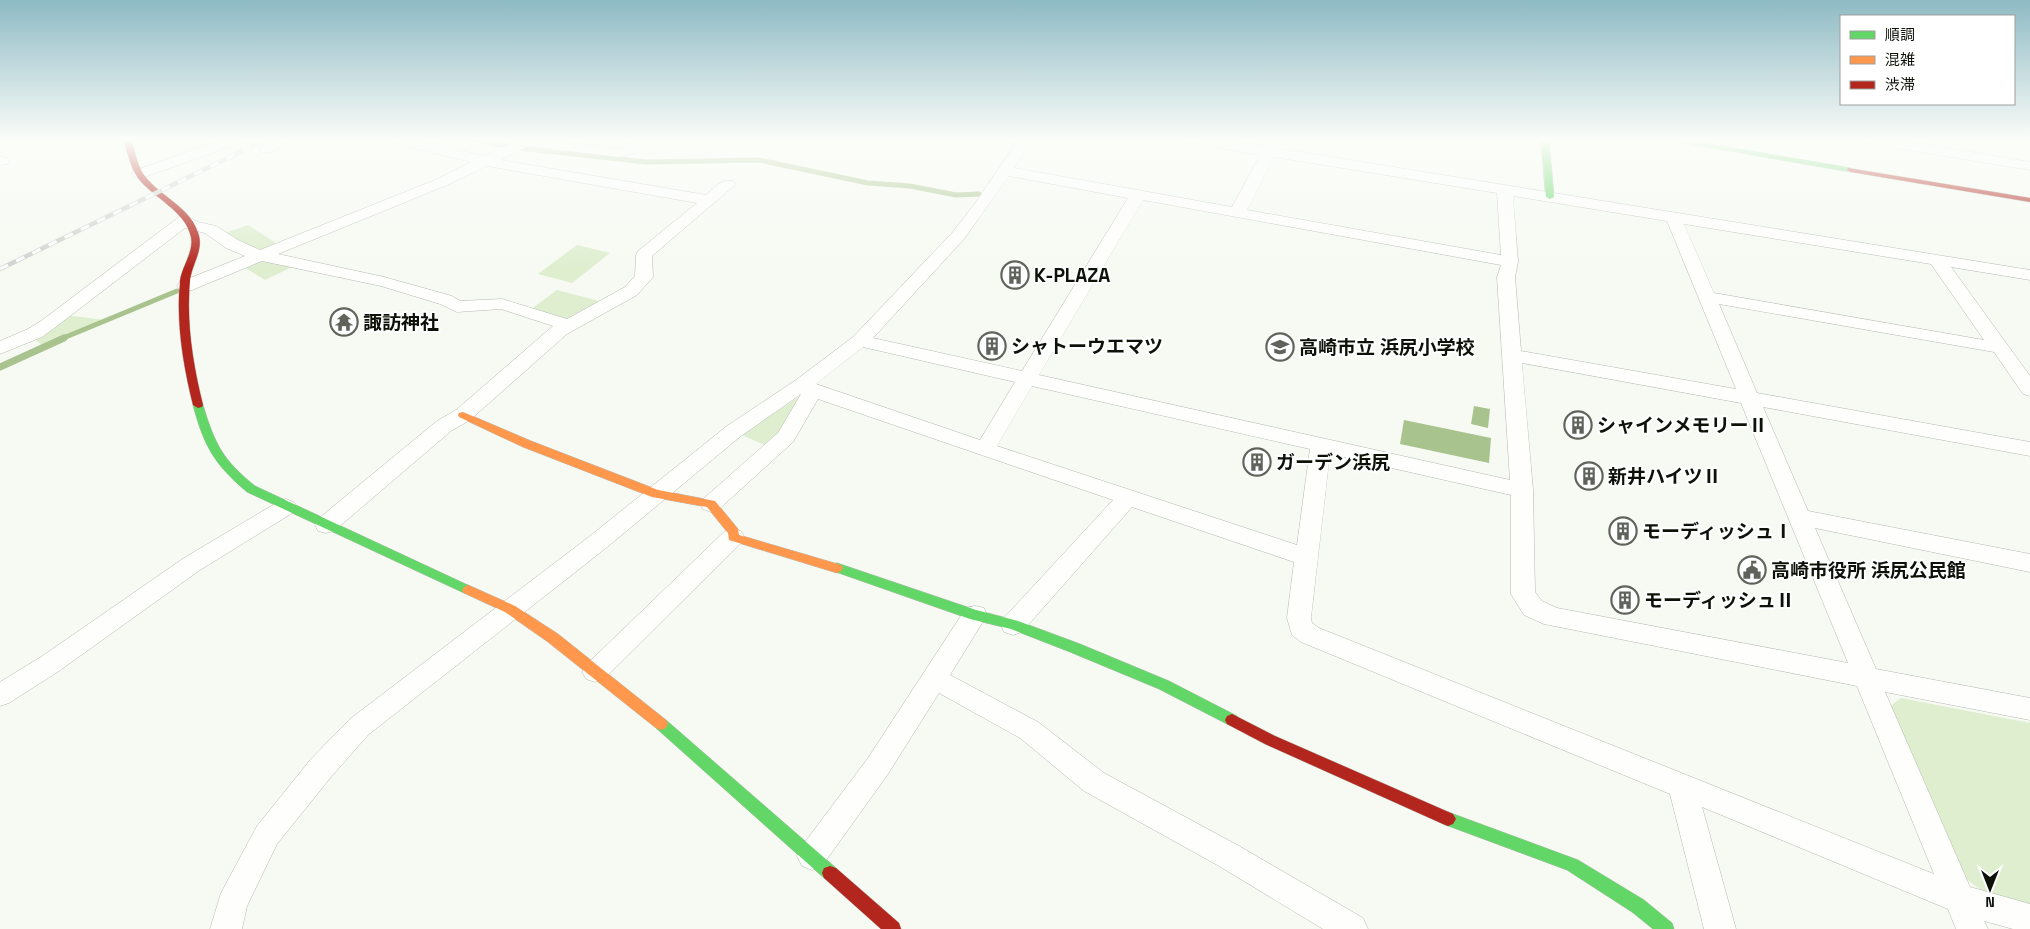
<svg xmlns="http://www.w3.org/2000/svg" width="2030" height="929" font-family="'Space Grotesk','Noto Sans JP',sans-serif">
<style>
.green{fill:#deeecf}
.water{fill:#a8c38d}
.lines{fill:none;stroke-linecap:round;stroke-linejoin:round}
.stream-far1{stroke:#a8c38d;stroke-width:5}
.stream{stroke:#a8c38d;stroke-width:7}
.street-casing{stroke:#b5b9b1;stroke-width:1}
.fast-casing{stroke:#b5b9b1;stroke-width:1}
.slow-casing{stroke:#b5b9b1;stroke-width:1}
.jam-casing{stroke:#b5b9b1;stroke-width:1}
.street{fill:#fefefd;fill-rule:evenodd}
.fast{fill:#63d668;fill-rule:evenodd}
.slow{fill:#ff974d;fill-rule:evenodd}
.jam{fill:#b3261e;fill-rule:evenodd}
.rail-casing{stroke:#d1d3d1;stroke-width:4.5}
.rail{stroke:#fff;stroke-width:3;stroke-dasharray:9;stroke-linecap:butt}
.labels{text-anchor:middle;stroke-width:4;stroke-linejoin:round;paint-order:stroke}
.poi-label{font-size:19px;font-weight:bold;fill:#0d1209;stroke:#fff;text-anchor:start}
</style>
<rect width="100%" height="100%" fill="#f6faf2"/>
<g class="green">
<path d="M248 225 279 245 259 253 222 234Z"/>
<path d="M577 245 610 253 572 283 538 274Z"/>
<path d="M262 259 292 267 265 280 244 267Z"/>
<path d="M557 290 599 301 565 321 530 310Z"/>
<path d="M66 315 104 320 41 345 34 337Z"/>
<path d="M800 396 805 400 769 447 742 435Z"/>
<path d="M1901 698 2030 723V907L1988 895 1965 878 1890 706Z"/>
</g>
<g class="water">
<path d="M1474 406 1490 409 1488 428 1471 424Z"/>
<path d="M1404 420 1491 438 1489 463 1400 444Z"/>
</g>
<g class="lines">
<g class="stream-far1">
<path d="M473 139 509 147 646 162 759 160 868 183 910 186 956 195 979 194"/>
<path d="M61 339 177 291"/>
</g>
<path class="stream" d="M0 367 64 338"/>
<g class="street-casing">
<g id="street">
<path d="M224 139H246L244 142 144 177H134L131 174 134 171Z"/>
<path d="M274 139H293L271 152H261L259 149Z"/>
<path d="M387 139H413L484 156 520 139H541L618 149 625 147 637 139H654L635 153 618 157 528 146 501 160 706 195C714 188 722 178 733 181L736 184 652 256 653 277 637 295 567 334 470 420 451 431 334 531 326 533 318 531 315 525 318 519 437 421 456 410 553 326 501 309 457 312 440 304 381 286 262 261 192 290 186 291 180 290 177 286 180 282 245 256 226 248 205 233 185 228 53 329 42 337 0 354V341L28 329 41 321 179 217 185 215 198 222 216 226 238 240 260 250 435 180 471 162 389 142ZM487 166 697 203 638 251 636 255 635 276 625 287 567 319 502 299 460 301 452 296 384 277 278 254 445 186Z"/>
<path d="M1019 139H1033L1014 168 1232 207 1260 155 1191 143 1184 139H1220L2030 270V280L1951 267 2030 376V396L2023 394 1994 352 1719 304 1757 393 2030 442V456L1763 407 1808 511 2030 554V572L1815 528 1876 669 2030 698V720L1885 692 1970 887 2030 904V929H2013L1984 921 1988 929H1956L1948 909 1702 807 1736 929H1704L1670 794 1301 642 1292 635 1287 618 1294 562 1132 507 1022 632 1013 635 1004 632 1001 625 1004 618 1113 500 818 399 793 442 719 509 711 512 703 509 700 504 703 499 778 433 801 394 741 436 606 548 368 735 331 777 277 844 247 906 242 929H210L221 893 257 826 311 759 350 719 590 536 727 426 796 380 853 337 952 233 976 202ZM1274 157 1497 193 1501 255 1247 210ZM1009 176 1128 198 1022 371 873 338 964 239ZM1513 196 1667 221 1736 389 1521 351 1515 277 1518 262ZM1143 200 1501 265 1497 277 1510 480 1039 375ZM1684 224 1931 264 1984 340 1714 293ZM863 347 1015 382 980 440 816 384ZM1522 363 1741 403 1848 663 1557 608 1542 601 1535 592 1533 490ZM1032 386 1310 449 1297 545 997 446ZM1330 454 1511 495V594L1524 615 1544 624 1857 686 1934 874 1319 628 1312 623 1311 618Z"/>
<path d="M1858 139H1894L2030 162V170L1865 143Z"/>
<path d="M0 156 7 158 9 161 7 164 0 165Z"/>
<path d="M286 499 294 502 297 507 294 512 200 570 59 671 9 703 0 706V682L41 657 184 558 278 502Z"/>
<path d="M733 529 741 531 744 537 741 543 604 679 595 682 586 679 582 672 586 665 725 531Z"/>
<path d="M975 606 984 608 987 615 950 675 1038 722 1104 773 1239 846 1363 918 1368 929H1323L1219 866 1084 791 1020 738 939 693 888 774 822 866 812 870 802 866 797 856 802 846 868 758 966 608Z"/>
</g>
</g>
<g class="fast-casing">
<g id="fast">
<path d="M1541 139H1549L1554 197 1550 199 1546 197Z"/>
<path d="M1660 139H1680L1851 168 1855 170 1851 172Z"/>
<path d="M198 402 203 405C215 445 223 460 255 486L472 587 474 590 472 593H464L247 492C214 464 204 446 193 405Z"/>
<path d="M837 563 976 610 1018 621 1080 644 1169 681 1237 716 1239 720 1237 724 1232 726 1227 724 1159 689 1070 652 1011 629 970 619 833 571 831 568 833 565Z"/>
<path d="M661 718 666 720 836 868 838 873 836 878 830 880 824 878 656 728 654 724 656 720Z"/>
<path d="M1448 812 1578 860 1644 900 1672 923 1674 929H1653L1632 912 1567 870 1443 824 1440 819 1443 814Z"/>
</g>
</g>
<g class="slow-casing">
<g id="slow">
<path d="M463 412 531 441 658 490 715 501 738 529 739 535 841 565 843 568 841 571 837 573 729 540 728 533 707 507 652 497 523 447 459 417 458 415 459 413Z"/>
<path d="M468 585 515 606 558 634 666 720 668 724 666 728 661 730 656 728 548 642 505 612 464 593 462 590 464 587Z"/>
</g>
</g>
<g class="jam-casing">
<g id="jam">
<path d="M123 139H131C135 151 137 165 144 175 160 197 193 208 199 236 203 251 191 266 190 281 186 322 193 365 203 405L202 407 198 408 193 405C183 365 176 322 180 281 182 266 194 252 191 237 185 210 153 198 138 178 130 167 128 153 123 139Z"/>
<path d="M1848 168 2030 198V202L1851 172 1847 170Z"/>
<path d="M1232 714 1275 736 1453 814 1456 819 1453 824 1448 826 1443 824 1265 744 1227 724 1225 720 1227 716Z"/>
<path d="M830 866 836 868 899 923 901 929H881L824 878 822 873 824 868Z"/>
</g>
</g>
<use href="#street" class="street"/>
<use href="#fast" class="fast"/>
<use href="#slow" class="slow"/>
<use href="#jam" class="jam"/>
<g class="rail-casing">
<path id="rail" d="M0 269 267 139"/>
</g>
<use href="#rail" class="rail"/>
</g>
<linearGradient id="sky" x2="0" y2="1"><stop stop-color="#8ebac4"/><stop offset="0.52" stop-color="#fbfdf9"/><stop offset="1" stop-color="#fbfdf9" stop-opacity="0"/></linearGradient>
<rect width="2030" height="269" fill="url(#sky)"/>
<defs>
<g id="building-ring" transform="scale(1.4375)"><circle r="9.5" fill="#fff" stroke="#5f635b" stroke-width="1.5"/><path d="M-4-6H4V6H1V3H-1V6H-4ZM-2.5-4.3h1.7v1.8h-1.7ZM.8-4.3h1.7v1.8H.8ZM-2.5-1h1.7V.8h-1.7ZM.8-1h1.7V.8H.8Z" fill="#5f635b"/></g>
<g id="temple-ring" transform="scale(1.4375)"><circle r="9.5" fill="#fff" stroke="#5f635b" stroke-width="1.5"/><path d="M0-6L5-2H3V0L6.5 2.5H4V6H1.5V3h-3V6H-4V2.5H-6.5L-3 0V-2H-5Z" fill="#5f635b"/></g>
<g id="school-ring" transform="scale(1.4375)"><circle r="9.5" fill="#fff" stroke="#5f635b" stroke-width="1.5"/><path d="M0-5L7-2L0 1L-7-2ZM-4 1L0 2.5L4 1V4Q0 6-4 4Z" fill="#5f635b"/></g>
<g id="civic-ring" transform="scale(1.4375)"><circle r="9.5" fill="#fff" stroke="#5f635b" stroke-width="1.5"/><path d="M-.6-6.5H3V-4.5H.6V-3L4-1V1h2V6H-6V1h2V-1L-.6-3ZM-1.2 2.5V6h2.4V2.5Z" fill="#5f635b"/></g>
</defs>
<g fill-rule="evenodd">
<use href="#building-ring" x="1015" y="275"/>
<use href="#temple-ring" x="344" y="322"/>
<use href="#building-ring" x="992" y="346"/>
<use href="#school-ring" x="1280" y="347"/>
<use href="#building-ring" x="1578" y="425"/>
<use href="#building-ring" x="1257" y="462"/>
<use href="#building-ring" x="1589" y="476"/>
<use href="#building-ring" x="1623" y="531"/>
<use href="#civic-ring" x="1752" y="570"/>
<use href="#building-ring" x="1625" y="600"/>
</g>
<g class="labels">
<g class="poi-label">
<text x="1034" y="282">K-PLAZA</text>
<text x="363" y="329">諏訪神社</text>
<text x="1011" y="353">シャトーウエマツ</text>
<text x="1299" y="354">高崎市立 浜尻小学校</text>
<text x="1597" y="432">シャインメモリーⅡ</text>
<text x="1276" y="469">ガーデン浜尻</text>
<text x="1608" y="483">新井ハイツⅡ</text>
<text x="1642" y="538">モーディッシュⅠ</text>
<text x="1771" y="577">高崎市役所 浜尻公民館</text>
<text x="1644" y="607">モーディッシュⅡ</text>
</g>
</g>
<rect x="1840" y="15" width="175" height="90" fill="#ffffff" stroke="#9ea09d"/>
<rect x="1850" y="31" width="25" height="8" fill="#63d668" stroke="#9ea09d"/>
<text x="1885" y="40" font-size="15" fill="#0d1209">順調</text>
<rect x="1850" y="56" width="25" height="8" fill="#ff974d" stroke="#9ea09d"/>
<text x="1885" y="65" font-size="15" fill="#0d1209">混雑</text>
<rect x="1850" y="81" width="25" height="8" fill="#b3261e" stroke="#9ea09d"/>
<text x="1885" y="90" font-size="15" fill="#0d1209">渋滞</text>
<g transform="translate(1990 889) rotate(180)" stroke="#ffffff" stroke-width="4" paint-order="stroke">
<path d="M0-4L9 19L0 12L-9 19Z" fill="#0d1209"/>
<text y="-8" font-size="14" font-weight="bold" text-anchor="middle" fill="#0d1209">N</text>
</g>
</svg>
